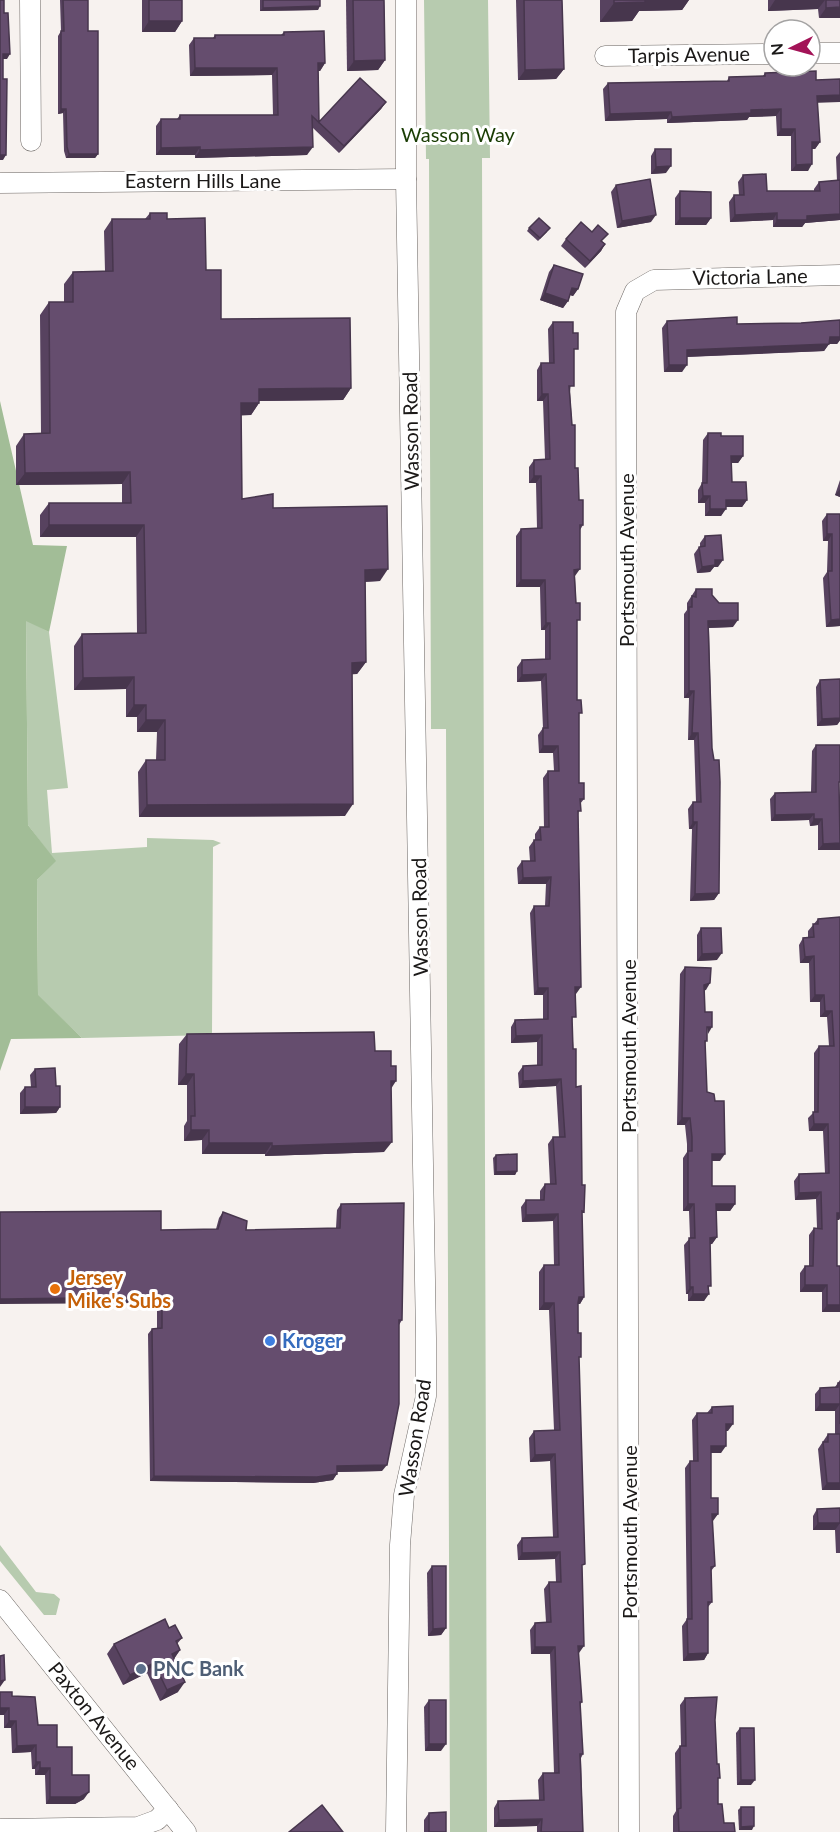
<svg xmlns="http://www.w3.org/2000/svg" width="840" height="1832" font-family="Lato,sans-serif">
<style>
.green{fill:#b7cbaf}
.forest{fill:#a2bd97}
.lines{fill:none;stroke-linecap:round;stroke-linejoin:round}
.minor-casing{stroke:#6c6764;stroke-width:21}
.minor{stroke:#fff;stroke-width:20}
.wall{fill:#57425f}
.shaded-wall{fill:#47364d}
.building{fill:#654d6e;stroke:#47364d;stroke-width:1.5}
.food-dot{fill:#e8710a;stroke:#fff;stroke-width:2}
.shop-dot{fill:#3f7fe0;stroke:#fff;stroke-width:2}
.service-dot{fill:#5c6f8a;stroke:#fff;stroke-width:2}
.labels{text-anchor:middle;stroke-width:6;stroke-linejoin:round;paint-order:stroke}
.street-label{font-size:20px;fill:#1b1918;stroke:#fff}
.park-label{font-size:20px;fill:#1a3d04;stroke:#fff}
.food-label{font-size:20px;font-weight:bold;fill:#c56008;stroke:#fff;text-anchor:start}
.shop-label{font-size:20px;font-weight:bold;fill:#366cbe;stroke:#fff;text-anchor:start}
.service-label{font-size:20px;font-weight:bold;fill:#4e5e75;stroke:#fff;text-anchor:start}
</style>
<rect width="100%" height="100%" fill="#f7f2ef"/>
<g class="green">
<path d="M424 0H488L490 158H482L487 1832H450L446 729H431L429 159H426Z"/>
<path d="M26 620 49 632 68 788 47 790 52 853 147 847V838L213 840 221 843 213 847 212 1035 82 1038 38 996 37 880 55 861 28 825Z"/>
<path d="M0 1545 36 1592 54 1594 60 1599 56 1615H44L0 1561Z"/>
</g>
<path class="forest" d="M0 401 33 545 67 546 49 632 26 621 28 825 56 861 37 880 38 995 82 1038 11 1039 0 1071Z"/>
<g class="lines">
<g class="minor-casing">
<g id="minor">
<path d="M30 0 31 141"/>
<path d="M810 53H840"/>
<path d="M605 56 774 54"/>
<path d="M0 183 406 179"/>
<path d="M0 1600 186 1832"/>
<path d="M0 1829 138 1827 157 1820 168 1809"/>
<path d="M396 1832 400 1545 404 1495 426 1396V1338L406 179V0"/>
<path d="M629 1832 626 312 635 291 654 280 840 275"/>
</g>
</g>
<use href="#minor" class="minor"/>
</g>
<g class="wall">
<path d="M60 0H88V31L98 154 95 158H66L64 151 63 113 58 114V36L61 31Z"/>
<path d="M142 0H182V21L175 32H142Z"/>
<path d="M260 0H320L318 10 260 11Z"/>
<path d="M346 0H384L385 60 378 70 347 71Z"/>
<path d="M516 0H562L564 69 556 79 518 80Z"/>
<path d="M600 0H689L682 10 639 11 632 21 600 22Z"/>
<path d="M768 0H840L819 18 818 9 768 11Z"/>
<path d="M284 32 325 63 320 71H318L319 122 386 102 381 109 339 153 313 128 307 155 195 158V155H156V126L161 119H177L180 115H273L272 75 190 76 189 45 194 38H213L215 35H281Z"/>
<path d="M765 73 816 80 840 79V102H817L820 142 815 149H812L808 171H791V136H777L776 116 749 117 747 120 667 123V119L605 121 603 89 608 83 727 81 729 77 763 76Z"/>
<path d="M655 149 666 173 651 174V156Z"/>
<path d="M840 152V220L805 223 802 227H773V220L730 222 729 202 734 195H739L738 182 743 175 767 191H814V189L819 182 837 181 836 157Z"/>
<path d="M616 185 651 222 617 228 611 192Z"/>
<path d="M680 191 711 218 706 225H675V198Z"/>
<path d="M150 213 167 219 206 270 221 319 351 388 343 400 259 401V403L251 415H241L242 499 273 508 380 581 365 582 366 662 357 674H352L345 816 139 817 138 772 146 760H156L157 732H137V717H126V689L74 690V646L82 634 137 633 136 537H40V515L49 503H122V484L16 485V446L24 434H41L40 315 49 302H64V284L73 272 105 271 104 231 112 219H145Z"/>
<path d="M529 228 547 232 538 241 527 231Z"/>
<path d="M566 239 602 241 605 244 601 251 585 268 561 246Z"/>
<path d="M554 265 578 289 573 296 570 295 568 301 563 308 540 300 549 272Z"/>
<path d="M840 320V340L837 344H829L824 351 687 357 682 372H664L662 328 667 321 737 324 801 323Z"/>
<path d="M553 322 574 355 570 392 575 468 579 500 583 525 580 530 575 576 577 625V700L579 717V783L584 799 580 804 578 815 576 994 572 1022 582 1214 584 1297 580 1304H578L582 1569 579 1653H578L582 1702 580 1705 583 1754 581 1758 583 1832H537V1826L494 1827V1808L498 1801 539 1800 538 1780 543 1773H554L550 1654H531L530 1630 535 1623 546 1622 544 1589 549 1582H556L555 1559 518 1560 517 1545 522 1538 553 1537 550 1461 530 1462 529 1438 534 1431 554 1430 549 1310H539V1272L544 1265H554L553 1221 522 1222 521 1207 526 1200H540V1191L545 1184H550L548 1144 553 1137H559L556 1086 519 1088 518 1073 523 1066 537 1065V1042L511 1043V1027L515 1020 543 1019V995H534L530 913 534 906H545L546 884H518L517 868 522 861H530L529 847 534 840H535V834L540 827H544L543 778 548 771H554L553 753H539L538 735 543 728 541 681 517 682V667L522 660 545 659V630H541L540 587H516V536L521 529 537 528 536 483H529V467L534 460 545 459 543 401H537V370L541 363H549L548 329Z"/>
<path d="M708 433 721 436 743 456 738 463H731L732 482 747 500 742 507H726L721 516H705V503H698V490L702 483 703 440Z"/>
<path d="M840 480V497L835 495Z"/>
<path d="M827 514H840V626L826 627 823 578 827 572 828 541H823L822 521Z"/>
<path d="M705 536 718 567H714L710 572 697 573 694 554 699 547H700V543Z"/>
<path d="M696 589 712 595 733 627 709 628 712 748 719 893 714 900 690 901 692 829H689L688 809 693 802H696L694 740H688L689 698H684V614L687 610V603Z"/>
<path d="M840 679V721L837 725 817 726 816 687 820 680Z"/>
<path d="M816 745 839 789 840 850H818V825L810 826 809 820 771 821 770 799 775 793 811 792 812 751Z"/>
<path d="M840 917V1218L839 1220H837V1266L840 1312H822V1292H800V1273L805 1266H809V1235L814 1228H817L816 1199 795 1200 794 1181 799 1174 825 1173 823 1131H809L808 1118 814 1112V1053L819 1046H829L827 1017H820V1002H810L809 963H800L799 945 803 938 808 937V931L818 919Z"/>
<path d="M701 928 717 960 697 961V935Z"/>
<path d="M685 967 710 983 704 990 705 1012 707 1034 705 1045 707 1092 715 1101 720 1161H712V1186L735 1204 730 1211H716L717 1237 712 1244H710L709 1290 704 1301H688V1294H686L684 1245 690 1238 689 1211H683V1158L687 1152V1144L685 1125H677L680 974Z"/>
<path d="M187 1034 375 1051 391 1089 384 1152 265 1156V1154H202V1140L184 1141V1126L187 1121V1085H178L179 1044Z"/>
<path d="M35 1069 60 1107 56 1113 20 1114V1093L25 1087H31L30 1075Z"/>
<path d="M496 1155 517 1171 515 1175H494L493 1158Z"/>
<path d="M341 1204 402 1320 399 1325 382 1471 337 1472 333 1480 313 1483 150 1481 148 1334 152 1329 157 1328V1303L161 1230 216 1229 219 1218 223 1212 246 1230 336 1228 337 1210Z"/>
<path d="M840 1380V1490H822L818 1449 828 1434H835V1411H815V1394L820 1388 835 1387Z"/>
<path d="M712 1407 728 1431H726L721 1453H711V1498L718 1514 712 1521 715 1566 711 1571 712 1602 708 1607V1653L704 1660 683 1661 682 1626 687 1619 685 1468 690 1461H693L692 1420 697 1413H707Z"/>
<path d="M840 1508V1553H836L835 1530H813V1516L817 1509Z"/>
<path d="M432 1566 446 1628 441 1635 428 1636 427 1573Z"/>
<path d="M169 1628 182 1638 177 1644 180 1650 174 1659 178 1692 160 1701 147 1673 123 1685 107 1654 114 1644Z"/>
<path d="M0 1692 12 1696 57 1747 84 1799 75 1804H46L45 1775H35V1769H32L31 1752 12 1753 11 1728H4V1715H0Z"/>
<path d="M685 1698 715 1720 718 1804 724 1823 735 1832H673V1816L676 1811 675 1753 680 1746H681L680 1705Z"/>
<path d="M429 1700 441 1751H425L424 1707Z"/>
<path d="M740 1728 751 1785H737L736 1733Z"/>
<path d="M741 1807 752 1830H739L738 1810Z"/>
<path d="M429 1813 446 1832H424V1820Z"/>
</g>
<g class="shaded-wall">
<path d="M639 0H689L682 10 639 11 632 21 600 22 614 3Z"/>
<path d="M775 0H825L818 9 768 11Z"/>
<path d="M320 6 318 10 260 11 263 8Z"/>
<path d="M840 7V18H819L826 8Z"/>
<path d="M149 21H182L175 32H142Z"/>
<path d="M3 54H10L7 59H0Z"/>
<path d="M385 60 378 70 347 71 354 61Z"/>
<path d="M318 63H325L320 71H313Z"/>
<path d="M195 68H277L272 75 190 76Z"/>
<path d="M564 69 556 79 518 80 525 70Z"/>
<path d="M840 95V102L812 103 817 96Z"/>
<path d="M386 102 381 109 339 153 344 146Z"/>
<path d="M61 109H66L63 113 58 114Z"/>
<path d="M781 109 776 116 749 117 747 120 667 123 672 117 751 110Z"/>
<path d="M671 112 667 119 605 121 610 114Z"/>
<path d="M781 129H795L791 136H777Z"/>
<path d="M812 142H820L815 149H807Z"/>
<path d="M200 147 195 155H156L161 148Z"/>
<path d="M313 147 307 155 195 158 200 150Z"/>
<path d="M69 154H98L95 158H66Z"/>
<path d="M0 155H6L3 160H0Z"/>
<path d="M812 164 808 171H791L796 165Z"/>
<path d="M671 166 666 173 651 174 656 167Z"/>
<path d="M777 213 773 220 730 222 735 215Z"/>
<path d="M840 214V220L805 223 802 227H773L777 220 807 216Z"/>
<path d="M656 215 651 222 617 228 622 221Z"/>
<path d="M680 218H711L706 225H675Z"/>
<path d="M605 244 601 251 585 268 590 261Z"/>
<path d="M572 288 578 289 573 296 567 294Z"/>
<path d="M545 293 568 301 563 308 540 300Z"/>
<path d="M830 337H840V340L837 344H829L824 351 682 357 687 350Z"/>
<path d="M669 365H687L682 372H664Z"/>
<path d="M351 388 343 400 251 401 259 389Z"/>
<path d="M542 394H548L543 401H537Z"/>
<path d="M241 403H259L251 415 232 416Z"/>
<path d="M731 456H743L738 463H726Z"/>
<path d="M130 472 122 484 16 485 25 473Z"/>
<path d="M534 476H541L536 483H529Z"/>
<path d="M840 489V497L835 495Z"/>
<path d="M703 496H710L705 503H698Z"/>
<path d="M726 500H747L742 507H721Z"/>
<path d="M710 509H726L721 516H705Z"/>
<path d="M49 525H144L136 537H40Z"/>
<path d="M827 534H832L828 541H823Z"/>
<path d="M715 560H723L718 567H714L710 572 697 573 702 567Z"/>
<path d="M388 569 380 581 356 582 365 570Z"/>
<path d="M580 569 575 576H570L574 570Z"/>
<path d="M521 580H545L540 587H516Z"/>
<path d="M840 619V626L826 627 831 620Z"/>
<path d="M738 620 733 627 704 628 708 621Z"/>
<path d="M546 623H550L545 630H541Z"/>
<path d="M366 662 357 674 343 675 352 663Z"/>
<path d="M546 674 541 681 517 682 522 675Z"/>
<path d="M134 677 126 689 74 690 83 678Z"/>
<path d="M689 691H694L689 698H684Z"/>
<path d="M134 705H146L137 717H126Z"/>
<path d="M840 718V721L837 725 817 726 822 719Z"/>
<path d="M146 720H165L157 732H137Z"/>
<path d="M692 733H698L694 740H688Z"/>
<path d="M543 746H558L553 753H539Z"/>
<path d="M353 804 345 816 139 817 147 805Z"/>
<path d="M814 814 809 820 771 821 775 815Z"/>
<path d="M814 819H822L818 825 810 826Z"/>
<path d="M693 822H697L692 829H689Z"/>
<path d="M840 843V850H818L823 844Z"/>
<path d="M551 877 546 884H518L523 878Z"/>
<path d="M719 893 714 900 690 901 695 894Z"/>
<path d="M722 953 717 960 697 961 702 954Z"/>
<path d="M814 956 809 963H800L805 957Z"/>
<path d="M710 983 706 990 699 992 704 985Z"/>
<path d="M575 987H581L576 994Z"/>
<path d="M538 988H548L543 995H534Z"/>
<path d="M815 995H824L820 1002H810Z"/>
<path d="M825 1011H832L827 1017H820Z"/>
<path d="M707 1027H712L708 1034Z"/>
<path d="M542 1035 537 1042 511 1043 516 1036Z"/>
<path d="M186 1074H194L187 1085H178Z"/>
<path d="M561 1079 556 1086 519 1088 523 1081Z"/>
<path d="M391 1081H396L389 1092Z"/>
<path d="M25 1107H60L56 1113 20 1114Z"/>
<path d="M682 1118H690L685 1125H677Z"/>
<path d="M814 1124H828L823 1131H809Z"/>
<path d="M191 1130H209L202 1140 184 1141Z"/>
<path d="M392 1142 384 1152 265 1156 272 1146Z"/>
<path d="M209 1143H272L265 1154H202Z"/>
<path d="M712 1154H725L720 1161H707Z"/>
<path d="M517 1171 515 1175H494L496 1172Z"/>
<path d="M821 1192 816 1199 795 1200 799 1193Z"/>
<path d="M688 1204H694L689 1211H683Z"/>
<path d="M716 1204H735L730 1211H711Z"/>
<path d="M837 1213H840V1218L839 1220H832Z"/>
<path d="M558 1214 553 1221 522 1222 526 1215Z"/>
<path d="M717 1237 712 1244 705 1245 710 1238Z"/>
<path d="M805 1285H827L822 1292H800Z"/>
<path d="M690 1287H693L688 1294H686Z"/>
<path d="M693 1294H709L704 1301H688Z"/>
<path d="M162 1297 157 1303 0 1304V1299Z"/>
<path d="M579 1297H584L580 1304H574Z"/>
<path d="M544 1303H554L549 1310H539Z"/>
<path d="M827 1305H840V1312H822Z"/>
<path d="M820 1404H840L835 1411H815Z"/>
<path d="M726 1424H733L728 1431H721Z"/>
<path d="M711 1446H726L721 1453H706Z"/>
<path d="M555 1454 550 1461 530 1462 535 1455Z"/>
<path d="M387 1465 382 1471 333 1472 337 1466Z"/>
<path d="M337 1474 333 1480 313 1483 150 1481 154 1476Z"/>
<path d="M827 1483H840V1490H822Z"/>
<path d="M712 1514H718L713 1521H707Z"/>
<path d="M818 1523H840L835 1530H813Z"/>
<path d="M560 1552 555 1559 518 1560 522 1553Z"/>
<path d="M446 1628 441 1635 428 1636 433 1629Z"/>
<path d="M578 1646H584L579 1653H573Z"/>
<path d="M535 1647H555L550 1654H531Z"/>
<path d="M180 1650 173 1660 172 1654Z"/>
<path d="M708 1653 704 1660 683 1661 688 1654Z"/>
<path d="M154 1663 147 1673 123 1685 130 1675Z"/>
<path d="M5 1680 0 1687V1681Z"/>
<path d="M185 1682 178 1692 160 1701 167 1690Z"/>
<path d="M0 1708H9L4 1715H0Z"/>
<path d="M9 1721H16L11 1728H4Z"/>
<path d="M429 1744H446L441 1751H425Z"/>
<path d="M36 1745 31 1752 12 1753 17 1746Z"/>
<path d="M36 1762H40L35 1769H32Z"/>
<path d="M40 1768H50L45 1775H35Z"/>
<path d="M741 1780H755L751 1785H737Z"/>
<path d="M89 1792 84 1799 75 1804H46L50 1797Z"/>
<path d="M542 1819 537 1826 494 1827 499 1820Z"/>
<path d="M754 1826 752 1830H739L741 1827Z"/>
</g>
<g class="building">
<path d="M0 0H4V13H8L10 54H3V79H7L6 155H0Z"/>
<path d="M63 0H88V31H98V154H69L67 147 66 109H61V31H64Z"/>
<rect x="149" y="0" width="33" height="21"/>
<path d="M263 0H320V6L263 8Z"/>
<path d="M353 0H384L385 60 354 61Z"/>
<path d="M524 0H562L564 69 525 70Z"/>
<path d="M614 0H645V2L614 3Z"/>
<path d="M826 0H840V7L826 8Z"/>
<path d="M324 31 325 63H318L319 122 360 78 386 102 344 146 312 116 313 147 200 150V147L161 148V119H180V115H278L277 68H195L194 38H215V35H284V32Z"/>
<path d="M816 71V80L840 79V95L817 96 820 142H812V164L796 165 795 129H781V109L751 110V113L672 117 671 112 610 114 608 83 729 81V77L765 76V73Z"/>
<path d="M655 149H671V166L656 167Z"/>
<path d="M766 174 767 191H820L819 182 840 180V214L807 216V220H777V213L735 215 734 195H744L743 175Z"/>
<path d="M650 179 656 215 622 221 616 185Z"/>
<path d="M680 191 711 192V218H680Z"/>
<path d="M150 213H167V219L205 218 206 270H221V319L350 318 351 388 259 389V403H241L242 499 273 494V508L387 506 388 569 365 570 366 662 352 663 353 804 147 805 146 760H165V720H146V705H134V677L83 678 82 634 146 633 144 525H49V503H131L130 472 25 473 24 434 50 433 49 302H73V272L113 271 112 219H150Z"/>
<path d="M539 218 550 228 540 238 529 228Z"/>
<path d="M581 222 592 232 598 225 608 234 601 241 605 244 590 261 566 239Z"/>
<path d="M554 265 583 274 578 289 572 288 568 301 545 293Z"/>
<path d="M737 317V324L801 323 840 320V337H830L829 344 687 350V365H669L667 321Z"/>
<path d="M553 322H573V333H578V349H574V386H569L572 425H575V468H578L579 500H583V525H580V569L574 570 576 603H580V620H577V700H581L582 713H579V783H584V799H580L581 811H578L581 987H575L576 1017H572L573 1049H576V1087L581 1086 582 1185H585L584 1212 582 1211 584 1297H579L578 1303V1333H581V1357H579L585 1564 582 1565 584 1646H578L582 1702H580L583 1754H580L583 1832H541L542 1819 499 1820 498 1801 544 1800 543 1773H559L555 1647H535V1623L551 1622 549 1582H561L560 1552 522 1553V1538L558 1537 555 1454 535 1455 534 1431 560 1430 554 1303H544V1265H559L558 1214 526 1215V1200H544L545 1184H556L553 1137H565L561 1079 523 1081V1066L542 1065V1035L516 1036 515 1020 548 1019V988H538L534 906H549L551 877 523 878 522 861H535L534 840H541L540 827H549L548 771H559L558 746H543V728H548L546 674 522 675V660L550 659V623H546L545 580H521V529L542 528 541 476H534V460L550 459 548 394H542L541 363H554Z"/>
<path d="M708 433H721V436H743V456H731L732 482H746L747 500H726V509H710V496H703L702 483H707Z"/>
<path d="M827 514H840V619L831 620 828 571H832V534H827Z"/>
<path d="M721 535 723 560H715V565L702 567 699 547 705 546V536Z"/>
<path d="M696 589H712V595L719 603H738V620L708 621 712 748 714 760H719L720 782 719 893 695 894 697 822H693V802H701L698 733H692L694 691H689V607H692V596L696 597Z"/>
<path d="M840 679V718L822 719 820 680Z"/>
<path d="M816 745H840V782H839L840 843 823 844 822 819H814V814L775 815V793L816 792Z"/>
<path d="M840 917V1213H837V1266H840V1305H827V1285H805V1266H813L814 1228 822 1229 821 1192 799 1193V1174L829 1173 828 1124H814L813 1112H818L819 1046H834L832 1011H825L824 995H815L814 956 805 957 803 938 814 937 813 924H818V919Z"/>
<path d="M701 928H721L722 953 702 954Z"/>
<path d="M685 967 711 968 710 983 704 985 705 1012H712V1027H707V1041H705L707 1092 714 1094 715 1101H724L725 1154H712V1186H735V1204H716L717 1237 710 1238 711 1286H708L709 1294H693V1287H690L689 1238H695L694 1204H688V1151H692V1137L690 1118H682Z"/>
<path d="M374 1032 375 1051H391V1066H396V1081H391L392 1142 272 1146V1143H209V1130H191V1116H195L194 1074H186L187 1034Z"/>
<path d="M55 1068 56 1086H60V1107H25V1087H36L35 1069Z"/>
<path d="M517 1154V1171L496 1172V1155Z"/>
<path d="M404 1203 402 1320H399V1404L387 1465 337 1466V1474L317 1477 154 1476 152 1329 162 1328V1297L0 1299V1212L161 1211V1230L218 1229 223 1212 247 1221 246 1230 340 1228 341 1204Z"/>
<path d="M838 1383H840V1424V1404H820V1388L838 1387Z"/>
<path d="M733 1406V1424H726V1446H711V1498H718V1514H712L715 1566 711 1567 712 1602H708V1653L688 1654 687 1619H692L690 1461H698L697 1413H712V1407Z"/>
<path d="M828 1434H840V1483H827L823 1442H828Z"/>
<path d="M840 1508V1523H818L817 1509Z"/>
<path d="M432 1566H446V1628L433 1629Z"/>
<path d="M165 1619 169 1628 175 1625 182 1638 176 1641 180 1650 172 1654 185 1682 167 1690 154 1663 130 1675 114 1644Z"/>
<path d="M4 1655 5 1680 0 1681V1656Z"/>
<path d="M0 1692H12V1696L35 1697 38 1725H57V1747H72V1775H89V1792L80 1797H50V1768H40V1762H36V1745L17 1746 16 1721H9V1708H0Z"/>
<path d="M717 1697 715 1720 717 1764H719L720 1778H718V1804H722L724 1823H734L735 1832H679L678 1809 681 1808 680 1746H686L685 1698Z"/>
<rect x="429" y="1700" width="17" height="44"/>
<path d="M740 1728H754L755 1780H741Z"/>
<path d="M322 1805 343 1832H289Z"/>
<path d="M741 1807H754V1826L741 1827Z"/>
<path d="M446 1812V1832H429V1813Z"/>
</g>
<circle class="food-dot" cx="55" cy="1289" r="6"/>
<circle class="shop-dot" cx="270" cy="1341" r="6"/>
<circle class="service-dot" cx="141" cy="1669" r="6"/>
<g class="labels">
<g class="street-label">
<text transform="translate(689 55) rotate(-1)" y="7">Tarpis Avenue</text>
<text x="203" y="188">Eastern Hills Lane</text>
<text transform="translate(750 277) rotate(-1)" y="7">Victoria Lane</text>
<text transform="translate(411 431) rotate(-91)" y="7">Wasson Road</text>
<text transform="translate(627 560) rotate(-90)" y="7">Portsmouth Avenue</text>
<text transform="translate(420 917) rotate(-91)" y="7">Wasson Road</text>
<text transform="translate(629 1046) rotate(-90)" y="7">Portsmouth Avenue</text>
<text transform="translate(415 1438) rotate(-81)" y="7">Wasson Road</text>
<text transform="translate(630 1532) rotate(-90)" y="7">Portsmouth Avenue</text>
<text transform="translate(94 1716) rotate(51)" y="7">Paxton Avenue</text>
</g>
<g class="park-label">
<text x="458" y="142">Wasson Way</text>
</g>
<g class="food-label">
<text x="67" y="1285">Jersey<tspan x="67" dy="23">Mike's Subs</tspan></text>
</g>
<g class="shop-label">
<text x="282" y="1348">Kroger</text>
</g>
<g class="service-label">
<text x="153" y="1676">PNC Bank</text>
</g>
</g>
<g transform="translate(792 48) rotate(265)"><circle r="28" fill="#ffffff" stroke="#a4a3a3" stroke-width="1.5"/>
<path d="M0-4.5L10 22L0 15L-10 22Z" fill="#a31357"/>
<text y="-9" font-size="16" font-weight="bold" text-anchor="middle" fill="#1b1918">N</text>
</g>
</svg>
